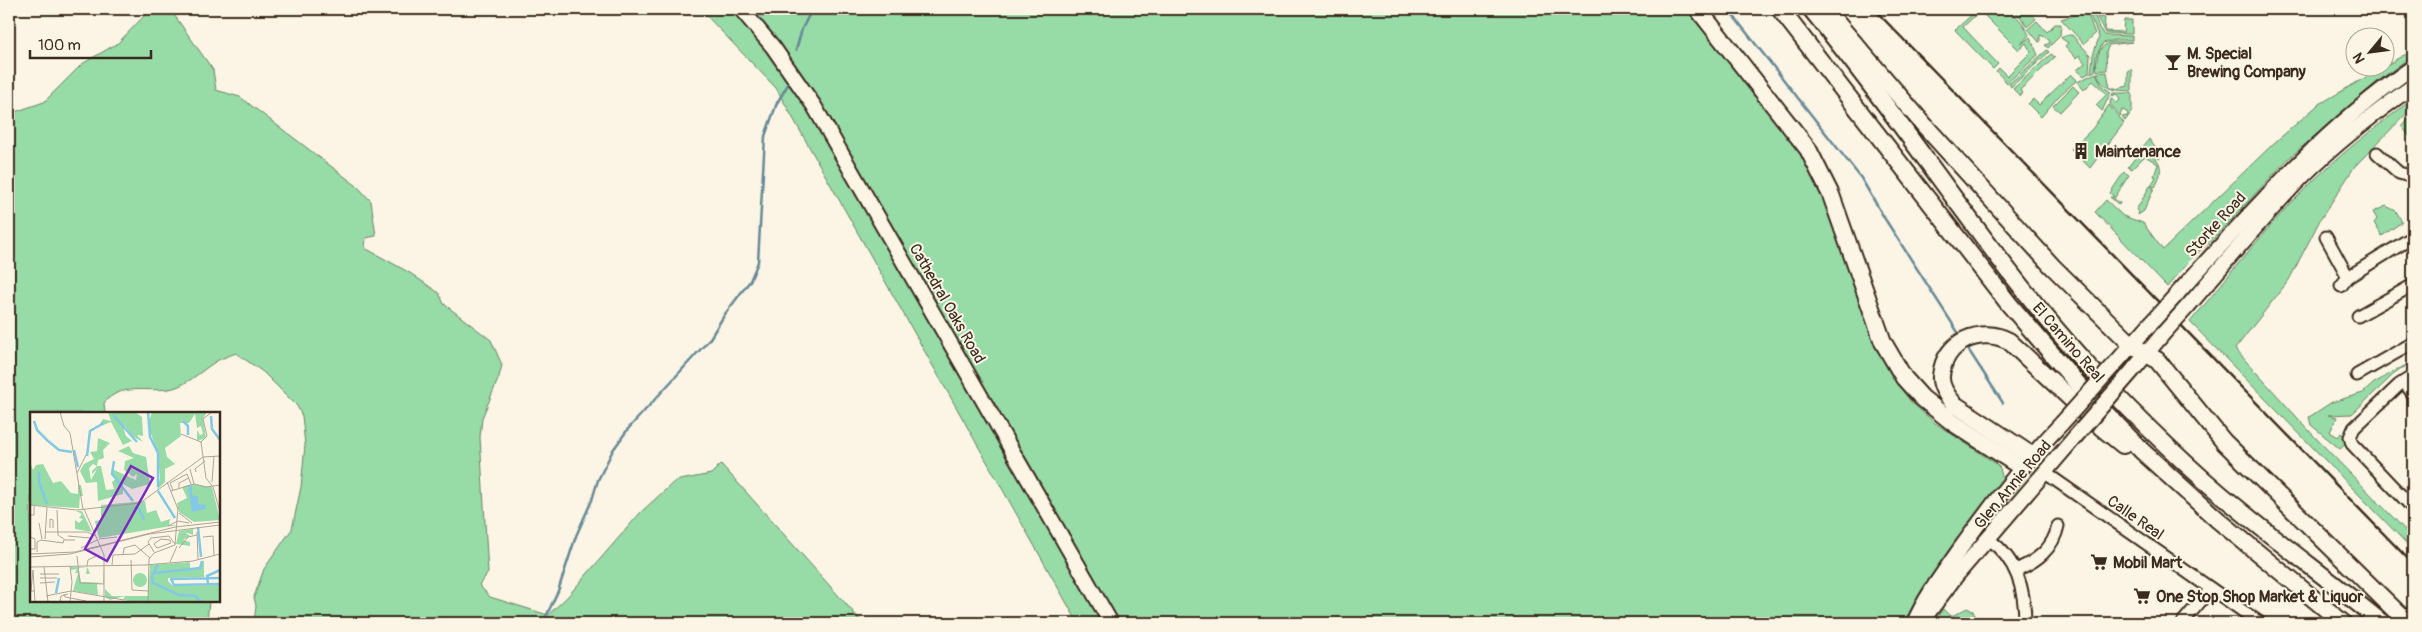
<svg xmlns="http://www.w3.org/2000/svg" width="2422" height="632" font-family="Pangolin,sans-serif">
<style>
.green{fill:#97dba7;stroke:#698262}
.lines{fill:none;stroke-linecap:round;stroke-linejoin:round}
.stream{stroke:#668995;stroke-width:2.5}
.minor-casing{stroke:#3b2a1e;stroke-width:15}
.major-casing{stroke:#3b2a1e;stroke-width:18}
.highway-casing{stroke:#3b2a1e;stroke-width:20}
.minor{stroke:#fcf5e5;stroke-width:11}
.major{stroke:#fcf5e5;stroke-width:14}
.highway{stroke:#fcf5e5;stroke-width:16}
.rail{stroke:#3b2a1e;stroke-width:2.5}
.major-bridge-casing{stroke:#3b2a1e;stroke-width:18;stroke-linecap:butt}
.major-bridge{stroke:#fcf5e5;stroke-width:14}
.labels{text-anchor:middle;stroke-width:4;stroke-linejoin:round;paint-order:stroke}
.poi-label{font-size:16px;font-weight:bold;fill:#3b2a1e;stroke:#fcf5e5;text-anchor:start}
.street-label{font-size:16px;fill:#3b2a1e;stroke:#fcf5e5}
.inset-river{fill:none;stroke:#83c8e4;stroke-width:2.5}
.inset-road{fill:none;stroke:#afa495;stroke-width:1}
.view{fill:#7b2cbf;fill-opacity:0.15;stroke:#7b2cbf;stroke-width:2.5}
.inset-edge{fill:none;stroke:#3b2a1e;stroke-width:2.5}
</style>
<rect width="100%" height="100%" fill="#fcf5e5"/>
<filter id="ink" filterUnits="userSpaceOnUse"><feTurbulence type="fractalNoise" baseFrequency=".02" numOctaves="2"/><feDisplacementMap in="SourceGraphic" scale="10" xChannelSelector="R" yChannelSelector="G"/><feConvolveMatrix kernelMatrix="1 2 1 2 8 2 1 2 1" color-interpolation-filters="sRGB"/></filter>
<g filter="url(#ink)">
<g class="green">
<path d="M155 9H170L213 70 216 90 240 97 357 186 371 201 376 236 366 238 365 248 410 273 439 293 444 304 491 340 502 365 499 377 482 418 480 437 488 573 479 585 490 597 548 615 568 596 641 512 675 481 711 474 721 464 863 623H254L256 606 254 597 264 569 292 529 301 487 305 445 302 416 297 406 263 372 236 353C229 356 221 358 215 362 201 371 185 387 169 389 146 392 120 383 104 403L105 413H31V601H209L207 623H9V114L44 102 82 64 118 43 148 12Z"/>
<path d="M700 9H1690L1788 128 1825 193 1876 346 1890 373 1911 402 1935 423 1995 463 2000 468 2003 480 1902 623H1078L776 88Z"/>
<path d="M1978 9C2007 9 2015 7 2029 35L2020 45 2030 37 2038 55 2007 83 1996 71 1999 68 2007 76 2031 52 2026 43 2019 50 1980 11 1963 27 1998 64 1993 69 1955 30Z"/>
<path d="M2010 9H2027L2036 19 2027 27 2020 16Z"/>
<path d="M2082 10 2088 15 2095 34 2084 44 2061 19 2075 15Z"/>
<path d="M2090 16H2095L2099 28 2104 35 2132 36V40H2115L2103 43 2096 56 2095 71 2091 73 2093 55 2099 37Z"/>
<path d="M2097 17 2105 18 2104 31 2123 32 2124 20H2132V34L2105 33Z"/>
<path d="M2037 21 2047 32 2055 24H2061L2060 36 2048 48 2045 45 2050 43 2048 38 2040 35V42H2039L2028 29Z"/>
<path d="M2066 35H2072L2090 55 2089 73 2084 76 2077 70 2085 63 2079 55 2076 58 2065 46 2068 43 2061 38Z"/>
<path d="M2113 42H2132L2109 45 2106 52 2107 70 2097 71C2095 58 2099 44 2113 42Z"/>
<path d="M2047 50 2049 52 2011 87 2009 84Z"/>
<path d="M2413 52V55L2377 82 2287 160 2214 238 2189 261 2167 287 2095 212 2106 200 2123 216 2143 223 2163 250 2274 143 2318 105 2402 56Z"/>
<path d="M2051 54 2055 57 2020 90 2022 93 2020 96 2013 89Z"/>
<path d="M2128 70H2132V91C2115 90 2103 91 2097 73L2107 72 2110 88H2116V89L2128 86Z"/>
<path d="M2096 73 2102 86 2111 92 2102 111 2096 105 2107 94 2093 81 2084 90 2077 82Z"/>
<path d="M2071 74 2077 80 2059 96 2041 117 2028 104 2033 99 2039 105Z"/>
<path d="M2073 86 2079 92 2060 112 2053 106Z"/>
<path d="M2113 93H2132V111L2125 121 2122 117 2128 116 2127 112 2122 110 2120 116 2110 104 2111 98 2117 103 2120 100 2117 94 2112 96Z"/>
<path d="M2413 99V107L2355 166 2320 220 2289 280 2235 349 2314 436 2413 538V550L2190 322C2230 275 2268 224 2313 181 2344 151 2378 125 2413 99Z"/>
<path d="M2109 105 2124 123 2090 168 2071 149 2092 129Z"/>
<path d="M2413 114V140L2402 127Z"/>
<path d="M2149 139 2157 150 2160 159 2150 154 2139 152Z"/>
<path d="M2144 155C2164 155 2163 174 2155 187L2151 185 2156 177 2154 176 2158 164 2145 156 2132 169 2128 167 2135 158Z"/>
<path d="M2124 172 2129 175 2114 199 2120 203 2119 205 2110 197H2114L2110 193Z"/>
<path d="M2150 186 2154 188 2144 211 2138 215 2139 212 2136 210Z"/>
<path d="M2386 206 2396 211 2402 222 2382 236 2374 223 2377 219 2373 212Z"/>
<path d="M2413 361 2393 375 2352 414 2328 415 2337 417 2330 432 2338 437 2341 433 2345 436 2346 444 2340 449 2311 425 2309 417 2332 402 2363 393 2374 383Z"/>
<path d="M1967 608 1973 611 1977 619 1974 623H1933L1943 609 1949 615H1954Z"/>
</g>
<g class="lines">
<g class="stream">
<path d="M1728 9 1861 178 1885 219 1961 337"/>
<path d="M796 50 802 29 812 9"/>
<path d="M1966 346 2003 403"/>
<path d="M543 623 558 591 576 536 592 500 598 480 613 450 628 429 709 340 725 314 750 281 758 262 765 136 777 103 790 81"/>
</g>
<g class="minor-casing">
<g id="minor">
<path d="M2377 153 2399 173 2413 177"/>
<path d="M2326 237 2348 277"/>
<path d="M2341 286 2348 277 2413 237"/>
<path d="M2358 316 2413 285"/>
<path d="M2357 375 2413 343"/>
<path d="M2413 376 2399 385 2354 428 2350 437 2352 444 2413 508"/>
<path d="M2404 382 2413 394"/>
<path d="M2044 472 2260 623"/>
<path d="M1988 539C2017 559 2025 589 2025 623"/>
<path d="M2016 570C2037 561 2053 549 2058 526"/>
<path d="M2182 623 2211 589"/>
</g>
</g>
<g class="major-casing">
<g id="major">
<path d="M741 9 773 47 814 106 1111 623"/>
<path d="M2177 294C2251 212 2321 131 2413 67"/>
<path d="M2188 306C2226 262 2263 216 2304 175 2337 142 2375 113 2413 86"/>
<path d="M2121 357 2151 323"/>
<path d="M2133 370 2162 335"/>
<path d="M1928 613 1955 577 2075 437"/>
<path d="M1914 623C1925 597 1944 572 1960 549 1992 505 2024 462 2062 423"/>
</g>
</g>
<g class="highway-casing">
<g id="highway">
<path d="M1698 9 1808 149 1831 195 1883 342 1904 378 1922 398 1952 422 2021 467"/>
<path d="M1780 9 2009 304 2076 382 2142 451 2218 520 2343 623"/>
<path d="M1811 9C1907 125 1987 255 2089 367 2135 416 2184 465 2236 507 2284 547 2334 583 2382 623"/>
<path d="M1825 9 1925 126 2052 266 2132 345 2157 360 2224 442 2408 623"/>
<path d="M2031 455 1954 404C1947 396 1940 386 1941 376 1944 341 1981 326 2009 341L2101 427 2123 445"/>
</g>
</g>
<use href="#minor" class="minor"/>
<use href="#major" class="major"/>
<use href="#highway" class="highway"/>
<path class="rail" d="M1874 9 2413 564"/>
<g class="major-bridge-casing">
<g id="major-bridge">
<path d="M2151 323 2177 294"/>
<path d="M2162 335 2188 306"/>
<path d="M2062 423 2121 357"/>
<path d="M2075 437 2133 370"/>
</g>
</g>
<use href="#major-bridge" class="major-bridge"/>
</g>
</g>
<defs>
<g id="bar-bare" transform="scale(1.35)"><path d="M-6-5H6L.8 .8V4.5H3.5V6h-7V4.5H-.8V.8Z" fill="#3b2a1e" stroke="#fcf5e5" stroke-width="2.5" paint-order="stroke"/></g>
<g id="building-bare" transform="scale(1.35)"><path d="M-4-6H4V6H1V3H-1V6H-4ZM-2.5-4.3h1.7v1.8h-1.7ZM.8-4.3h1.7v1.8H.8ZM-2.5-1h1.7V.8h-1.7ZM.8-1h1.7V.8H.8Z" fill="#3b2a1e" stroke="#fcf5e5" stroke-width="2.5" paint-order="stroke"/></g>
<g id="supermarket-bare" transform="scale(1.35)"><path d="M-6-5.5h2.5l.6 2H6L4.5 2H-2.5L-4.4-4H-6ZM-1.5 3.2a1.3 1.3 0 1 0 .1 0ZM3 3.2a1.3 1.3 0 1 0 .1 0Z" fill="#3b2a1e" stroke="#fcf5e5" stroke-width="2.5" paint-order="stroke"/></g>
</defs>
<g fill-rule="evenodd">
<use href="#bar-bare" x="2173" y="62"/>
<use href="#building-bare" x="2081" y="151"/>
<use href="#supermarket-bare" x="2099" y="562"/>
<use href="#supermarket-bare" x="2142" y="596"/>
</g>
<g class="labels">
<g class="poi-label">
<text x="2187" y="59">M. Special<tspan x="2187" dy="18">Brewing Company</tspan></text>
<text x="2095" y="157">Maintenance</text>
<text x="2113" y="568">Mobil Mart</text>
<text x="2156" y="602">One Stop Shop Market &amp; Liquor</text>
</g>
<g class="street-label">
<text transform="translate(2215 224) rotate(-48)" y="6">Storke Road</text>
<text transform="translate(948 303) rotate(60)" y="6">Cathedral Oaks Road</text>
<text transform="translate(2069 342) rotate(49)" y="6">El Camino Real</text>
<text transform="translate(2012 484) rotate(-50)" y="6">Glen Annie Road</text>
<text transform="translate(2136 517) rotate(35)" y="6">Calle Real</text>
</g>
</g>
<g transform="translate(30 412)">
<rect width="190" height="190" fill="#fcf5e5"/>
<path d="M78 0H105L112 5 113 24 107 23 113 30 102 24 95 14 93 15 96 24 102 29 93 33 81 10 68 15 73 7 81 9ZM122 0H177L173 7 176 26 167 29V18L170 23 173 22 171 14 167 16 165 2 159 11H150L151 24 135 36 137 45 145 52 135 57V70L127 78 130 66 128 44 118 12ZM68 26 80 31 73 38 74 46 68 48 67 54 63 52 59 56 61 68 67 57 62 62V59L67 54H71L76 78 84 77 82 70 86 67 81 62 82 57 106 68 107 62 103 65 94 58 95 49 104 46 88 39 99 34 103 41 116 45 120 72 102 77 93 72V82L68 89 67 70 56 71 50 59 54 52 64 47 60 40 67 39ZM0 50 3 58 6 53 13 52 23 71 31 69 41 81 48 82V73H51L53 84H50L49 96 0 93ZM162 72 182 75 190 108 164 110 149 100 147 91 157 86 152 75ZM115 89 117 101 126 98 131 110 140 107 139 113H147L69 126 65 109 71 108V93ZM46 99H52L62 120 45 117V108L49 111 53 107 49 106 52 102ZM163 117V123L155 120 160 124 153 128 160 130V134L146 132 149 119ZM174 148V165L138 166V169L143 174 190 173V190H105L93 188 95 184 80 188 75 185V177L82 184H118L120 153 160 150V156H168ZM73 154 74 171 67 172 68 183 43 179 48 161H45L47 157 41 158 40 155H57L58 157V156L60 162H56L57 155 48 156 51 170H58V166V170L73 171ZM103 168a7 7 0 1 1 14 0a7 7 0 1 1-14 0Z" fill="#97dba7"/>
<path d="M158 74H162V83L168 85V92L176 93 175 97 162 100Z" fill="#83c8e4"/>
<path class="inset-river" d="M118 0 120 25 128 41V75M83 3 107 30M181 4 182 17 190 28M4 9 7 18 18 29 29 38 42 40M153 9 158 14V23M44 38 48 55M57 44 60 19 74 11M84 49 82 62 103 89M9 60V70L17 92M128 79 145 106M107 93 114 108M168 115 171 145M128 152 122 165 123 171 149 183 165 184 171 190M125 161 170 156 172 149M140 167 190 166M141 167 144 173 190 172M178 172 177 164 190 158M26 181 29 166"/>
<path class="inset-road" d="M30 0 34 14 40 21 53 97M151 22 171 30M171 30 176 66 183 75 190 100M171 30 177 24 173 7 182 0M160 57 164 72M166 60 165 57 175 49M47 61 56 43M137 70 148 97M182 70 184 44M149 76V71L159 66M143 78 140 71 157 62 161 72M141 79 164 72 176 75 190 73M0 93 47 98 110 91 173 45 190 44M54 97 74 143V190M27 98 28 123 35 128H45M0 99V103H4V94M149 101 162 111M9 111 12 127M138 114 148 109 159 111M20 116V107L23 108V116M15 120H57L66 124M167 120 168 147M38 124 60 126M0 125 5 127V137H0M173 125 183 124 184 143M15 127 17 95M69 127 87 125M131 127 140 128 141 131 127 136 124 132ZM51 136 67 128M149 136 158 125 167 123M7 140V130L11 128 33 131 34 128M124 140 118 130 121 126 139 124 145 132M0 142 45 140 145 115 190 110M93 143 94 136 105 133 120 146M47 144 50 171 74 172M0 145 40 142 119 122 190 113M101 148 102 178 118 179M140 150 147 134M82 153 83 143 105 142 119 132M40 154 42 170 40 190M57 154 58 148 66 144M0 155 115 153 163 149 190 142M14 155 18 190M3 158 5 190M3 158 1 179H5M10 162H29M10 166H27M10 171 25 170M34 182 35 185 56 189M16 184 41 179 94 188M35 190 30 189 31 184 38 182M118 190 119 147 124 141 145 133 148 95"/>
<path class="view" d="M101 54 123 66 77 149 55 137Z"/>
<rect width="190" height="190" class="inset-edge"/>
</g>
<rect width="2422" height="632" fill="none" stroke="#fcf5e5" stroke-width="30"/>
<rect x="15" y="15" width="2392" height="602" fill="none" stroke="#3b2a1e" stroke-width="2" filter="url(#ink)"/>
<g transform="translate(2370 52) rotate(241)"><circle r="24" fill="#fcf5e5" stroke="#afa495"/>
<path d="M0-4L9 19L0 12L-9 19Z" fill="#3b2a1e"/>
<text y="-8" font-size="14" font-weight="bold" text-anchor="middle" fill="#3b2a1e">N</text>
</g>
<path d="M30 50v8h121v-8" fill="none" stroke="#3b2a1e" stroke-width="2.5"/>
<text x="38" y="50" font-size="15" fill="#3b2a1e" stroke="#fcf5e5" stroke-width="4" paint-order="stroke">100 m</text>
</svg>
